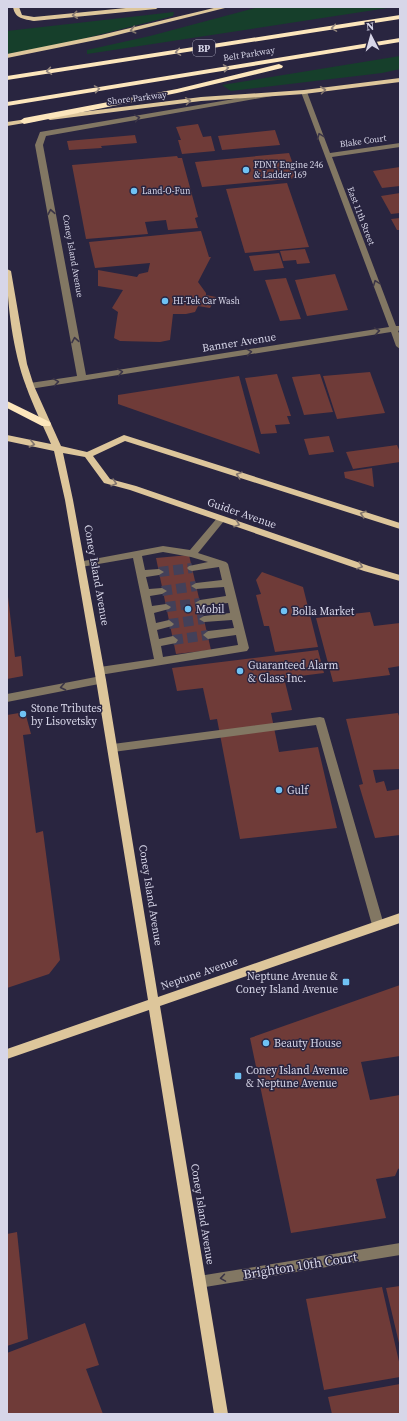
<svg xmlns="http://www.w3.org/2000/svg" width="407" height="1421" font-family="'Source Serif 4',serif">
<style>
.green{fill:#163f2b}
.building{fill:#6f3b38}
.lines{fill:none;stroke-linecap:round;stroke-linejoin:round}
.minor-tunnel{stroke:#434059;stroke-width:10;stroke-dasharray:10 4.5;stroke-linecap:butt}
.minor{fill:#827763;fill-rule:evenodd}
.major{fill:#ddc69b;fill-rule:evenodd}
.highway{fill:#fce6bc;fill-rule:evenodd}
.oneway{stroke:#83766e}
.oneway2{stroke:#92867e}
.oneway3{stroke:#3b3547}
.poi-dot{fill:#6fc2f4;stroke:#292540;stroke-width:1.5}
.labels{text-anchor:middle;stroke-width:3;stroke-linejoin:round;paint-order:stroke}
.far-street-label{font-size:9px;fill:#d7d6e8;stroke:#292540}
.far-poi-label{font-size:9px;fill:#d7d6e8;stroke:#292540;text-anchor:start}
.shield{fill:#292540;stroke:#a3a1b6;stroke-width:1}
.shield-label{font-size:10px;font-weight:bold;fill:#d7d6e8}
.street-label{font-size:11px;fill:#d7d6e8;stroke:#292540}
.poi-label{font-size:11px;fill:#d7d6e8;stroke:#292540;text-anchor:start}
.near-street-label{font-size:13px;fill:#d7d6e8;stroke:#292540}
</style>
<rect width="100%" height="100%" fill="#292540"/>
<g class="green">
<path d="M259 7H394L87 54V50L150 36Z"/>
<path d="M174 12 173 16 63 44 8 54 7 31Z"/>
<path d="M400 56V69L382 73 231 91 222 85Z"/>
</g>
<g class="building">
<path d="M198 124 203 137 211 136 215 151 182 154 178 140H181L176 127Z"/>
<path d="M275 130 280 145 222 150 218 136Z"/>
<path d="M135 135 137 143 101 146 102 148 69 150 67 141Z"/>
<path d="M289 153 298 178 202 187 195 162Z"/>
<path d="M177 156 178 158H182L198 217 195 218 198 228 168 230 166 220 145 222 148 234 86 239 72 165Z"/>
<path d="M400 167V186L382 188 373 171Z"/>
<path d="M287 183 309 247 245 253 226 189Z"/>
<path d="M400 193V213L391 214 381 196Z"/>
<path d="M400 218V230H397L391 219Z"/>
<path d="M201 231 209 257H211L198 282 206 293V295L216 297 210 308 198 306 195 312 186 314H173L170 340 160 342 120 341 114 338 118 312 112 308 123 290 98 286V270L137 277 139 274 148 272 150 263 95 268 89 242Z"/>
<path d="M305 249 310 263 297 264 296 260 283 261 280 251Z"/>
<path d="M279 253 284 268 254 271 249 256Z"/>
<path d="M335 274 348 310 307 316 295 280Z"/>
<path d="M286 278 301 319 280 321 265 280Z"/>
<path d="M370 372 385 413 337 419 323 376Z"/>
<path d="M277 374 291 416H287L290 424 275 425 277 433 261 434 245 378Z"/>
<path d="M320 374 333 412 304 415 292 377Z"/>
<path d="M239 376 260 454 118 404V395Z"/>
<path d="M329 436 334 452 309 455 304 439Z"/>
<path d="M397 445 400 452V462L353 469 346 452Z"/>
<path d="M372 468 374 487 345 478 344 472Z"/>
<path d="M189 555 211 650 176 654 156 558Z"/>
<path d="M262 572 303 587 318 647 275 652 269 626H264L256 595 261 594 256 580Z"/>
<path d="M7 588 15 657 21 656 23 676 7 679Z"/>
<path d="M370 612 374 626 400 623V666L388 668 390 675 333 682 316 618Z"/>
<path d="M318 650 324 673 284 678 292 710 271 713 279 752 318 747 337 828 240 839 217 719 210 720 203 688 177 691 172 668Z"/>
<path d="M25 712 31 734 23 735 36 833 43 831 60 960 49 974 7 988V715Z"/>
<path d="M398 713 400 719V769L373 770 376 783 384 781 387 791 400 789V835L375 838 359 785 363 784 346 719Z"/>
<path d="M400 985V1056L361 1062 370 1100 400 1095V1168L398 1169 395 1176 376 1179 386 1218 291 1233 250 1038Z"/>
<path d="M17 1232 28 1339 7 1346V1234Z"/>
<path d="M400 1286V1343H399L386 1288Z"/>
<path d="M382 1287 400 1366V1377L324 1390 306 1299Z"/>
<path d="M85 1323 99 1365 86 1369 103 1414H7V1353Z"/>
<path d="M400 1384V1414H332L328 1397Z"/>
</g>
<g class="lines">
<g class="minor-tunnel">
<path d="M159 572 192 568"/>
<path d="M162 591 196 586"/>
<path d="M166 607 200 603"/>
<path d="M169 624 204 619"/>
<path d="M173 640 208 635"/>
</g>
<g class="minor">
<path d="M304 90 307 92 330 153 400 143V147L332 157 396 326H400V330L398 331 400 335V349L396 346 391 332 30 389 27 388 26 386 30 383 77 376 35 145 40 132 270 93 272 94V96L46 136 43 145 86 375 389 327 301 92Z"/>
<path d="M221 516 226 519 224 521 198 553 226 562 228 564 249 648 247 651 100 675 97 674 95 671 97 668 100 667 154 659 133 558 81 567 78 566 76 564 78 562 163 546 190 550 218 517ZM163 552 191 557 208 562 189 566 187 568 189 570 192 571 219 567 222 580 196 583 191 586 196 589 224 587 226 596 200 600 195 603 200 606 228 603 230 613 204 616 199 619 204 622 232 620 234 628 208 631 203 635 208 639 236 635 238 645 163 657 161 646 176 643 178 640 173 636 159 639 157 630 172 626 174 624 169 620 156 623 154 613 169 609 171 607 166 604 152 606 150 596 162 594 167 591 162 588 149 589 146 577 159 575 164 572 159 569 145 570 142 556Z"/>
<path d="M101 676 104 677 106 680 104 683 7 702V694Z"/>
<path d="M320 717 324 718 325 721 384 925 382 928 378 930 374 928 372 925 316 725 113 752 109 751 108 748 109 745 113 744Z"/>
<path d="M400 1243V1255L199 1288 194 1287 193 1282 194 1277 199 1276Z"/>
</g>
<g class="major">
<path d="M13 7H19L22 15 34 17 136 7H159L156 9 34 21C24 19 15 19 13 7Z"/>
<path d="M218 7H229L101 39 7 58V54L101 35Z"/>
<path d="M400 78V82L304 94 201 101 50 120 46 118 50 116 201 97 304 90Z"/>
<path d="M34 118 36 119V121L7 126V122Z"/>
<path d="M7 269 11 271 27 364 34 386 61 446 87 452 124 435 400 523V529L125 441 93 456 110 479 136 486 369 566 400 575V581L364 571 130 490 104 483 85 457 63 453 73 500 106 680 158 997 400 913V923L160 1006 228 1414H214L149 1010 7 1059V1049L148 1000 96 680 65 500 54 451 7 441V435L51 444C43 425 33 406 26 386 13 351 7 305 7 269Z"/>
</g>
<g class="highway">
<path d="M400 15V19L7 80V76Z"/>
<path d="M400 38V42L7 106V102Z"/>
<path d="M279 64 283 66 282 68 177 93 24 124 20 121 24 118 177 89Z"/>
<path d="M7 401 50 422 51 424 50 426H42L7 408Z"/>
</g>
</g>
<defs><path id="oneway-chevron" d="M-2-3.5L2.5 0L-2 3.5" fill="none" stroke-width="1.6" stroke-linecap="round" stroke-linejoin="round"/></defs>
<g class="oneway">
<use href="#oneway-chevron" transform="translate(75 15) rotate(174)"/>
<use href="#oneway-chevron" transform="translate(133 30) rotate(167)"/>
<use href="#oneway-chevron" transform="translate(323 90) rotate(-7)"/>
<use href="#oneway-chevron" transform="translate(188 101) rotate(-7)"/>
<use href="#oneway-chevron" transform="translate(32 444) rotate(13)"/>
<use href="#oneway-chevron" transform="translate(239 475) rotate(-162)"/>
<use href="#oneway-chevron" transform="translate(114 483) rotate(16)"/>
<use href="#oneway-chevron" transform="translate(363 514) rotate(-162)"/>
<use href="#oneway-chevron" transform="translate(237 524) rotate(19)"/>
<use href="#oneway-chevron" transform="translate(360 566) rotate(19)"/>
</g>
<g class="oneway2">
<use href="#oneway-chevron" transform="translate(334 28) rotate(171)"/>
<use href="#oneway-chevron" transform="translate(178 52) rotate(171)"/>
<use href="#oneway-chevron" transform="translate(226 68) rotate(-9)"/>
<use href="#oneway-chevron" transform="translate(49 71) rotate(171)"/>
<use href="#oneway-chevron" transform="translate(97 89) rotate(-9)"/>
</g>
<g class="oneway3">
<use href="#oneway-chevron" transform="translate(137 118) rotate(-10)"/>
<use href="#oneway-chevron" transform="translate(320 136) rotate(-111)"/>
<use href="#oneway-chevron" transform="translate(51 212) rotate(-100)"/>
<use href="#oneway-chevron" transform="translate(376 283) rotate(-111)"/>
<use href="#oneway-chevron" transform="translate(377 331) rotate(-9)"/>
<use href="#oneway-chevron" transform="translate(75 340) rotate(-100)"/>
<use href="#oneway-chevron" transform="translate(249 352) rotate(-9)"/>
<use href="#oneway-chevron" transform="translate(120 372) rotate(-9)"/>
<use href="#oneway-chevron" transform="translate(56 382) rotate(-8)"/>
<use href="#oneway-chevron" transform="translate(63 687) rotate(169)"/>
<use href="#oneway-chevron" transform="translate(223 1278) rotate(171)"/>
</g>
<g class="poi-dot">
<circle cx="246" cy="170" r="4"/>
<circle cx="134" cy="191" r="4"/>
<circle cx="165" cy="301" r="4"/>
<circle cx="188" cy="609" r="4"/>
<circle cx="284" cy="611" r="4"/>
<circle cx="240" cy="671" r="4"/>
<circle cx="23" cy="714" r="4"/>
<circle cx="279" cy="790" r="4"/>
<rect x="342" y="978" width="8" height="8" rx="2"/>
<circle cx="266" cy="1043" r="4"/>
<rect x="234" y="1072" width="8" height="8" rx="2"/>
</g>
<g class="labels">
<g class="far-street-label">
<text transform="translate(249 54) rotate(-9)" y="3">Belt Parkway</text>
<text transform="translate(137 98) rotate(-7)" y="3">Shore Parkway</text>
<text transform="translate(363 141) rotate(-8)" y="3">Blake Court</text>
<text transform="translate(361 216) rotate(69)" y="3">East 11th Street</text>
<text transform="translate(73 256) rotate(80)" y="3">Coney Island Avenue</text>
</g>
<g class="far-poi-label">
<text x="254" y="168">FDNY Engine 246<tspan x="254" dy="10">&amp; Ladder 169</tspan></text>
<text x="142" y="194">Land-O-Fun</text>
<text x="173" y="304">HI-Tek Car Wash</text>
</g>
<rect class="shield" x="193" y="40" width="22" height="16" rx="3"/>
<g class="shield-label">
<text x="204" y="52">BP</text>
</g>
<g class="street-label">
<text transform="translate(239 342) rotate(-9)" y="4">Banner Avenue</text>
<text transform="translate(242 513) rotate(19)" y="4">Guider Avenue</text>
<text transform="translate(97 575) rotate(80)" y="4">Coney Island Avenue</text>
<text transform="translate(151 895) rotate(81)" y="4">Coney Island Avenue</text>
<text transform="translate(199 973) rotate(-19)" y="4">Neptune Avenue</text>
<text transform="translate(203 1214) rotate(81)" y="4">Coney Island Avenue</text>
</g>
<g class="poi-label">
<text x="196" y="613">Mobil</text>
<text x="292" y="615">Bolla Market</text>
<text x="248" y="669">Guaranteed Alarm<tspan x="248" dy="13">&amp; Glass Inc.</tspan></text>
<text x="31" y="712">Stone Tributes<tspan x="31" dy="13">by Lisovetsky</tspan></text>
<text x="287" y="794">Gulf</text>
<text x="338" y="980" text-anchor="end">Neptune Avenue &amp;<tspan x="338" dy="13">Coney Island Avenue</tspan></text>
<text x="274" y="1047">Beauty House</text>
<text x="246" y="1074">Coney Island Avenue<tspan x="246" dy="13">&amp; Neptune Avenue</tspan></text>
</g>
<g class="near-street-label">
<text transform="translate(300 1265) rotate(-9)" y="5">Brighton 10th Court</text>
</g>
</g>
<rect width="407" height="1421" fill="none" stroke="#d7d6e8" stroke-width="16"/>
<g transform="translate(371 36) rotate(354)" stroke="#292540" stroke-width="3" paint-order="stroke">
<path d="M0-3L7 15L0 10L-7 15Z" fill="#d7d6e8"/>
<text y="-6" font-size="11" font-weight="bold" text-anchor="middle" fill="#d7d6e8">N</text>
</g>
</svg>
